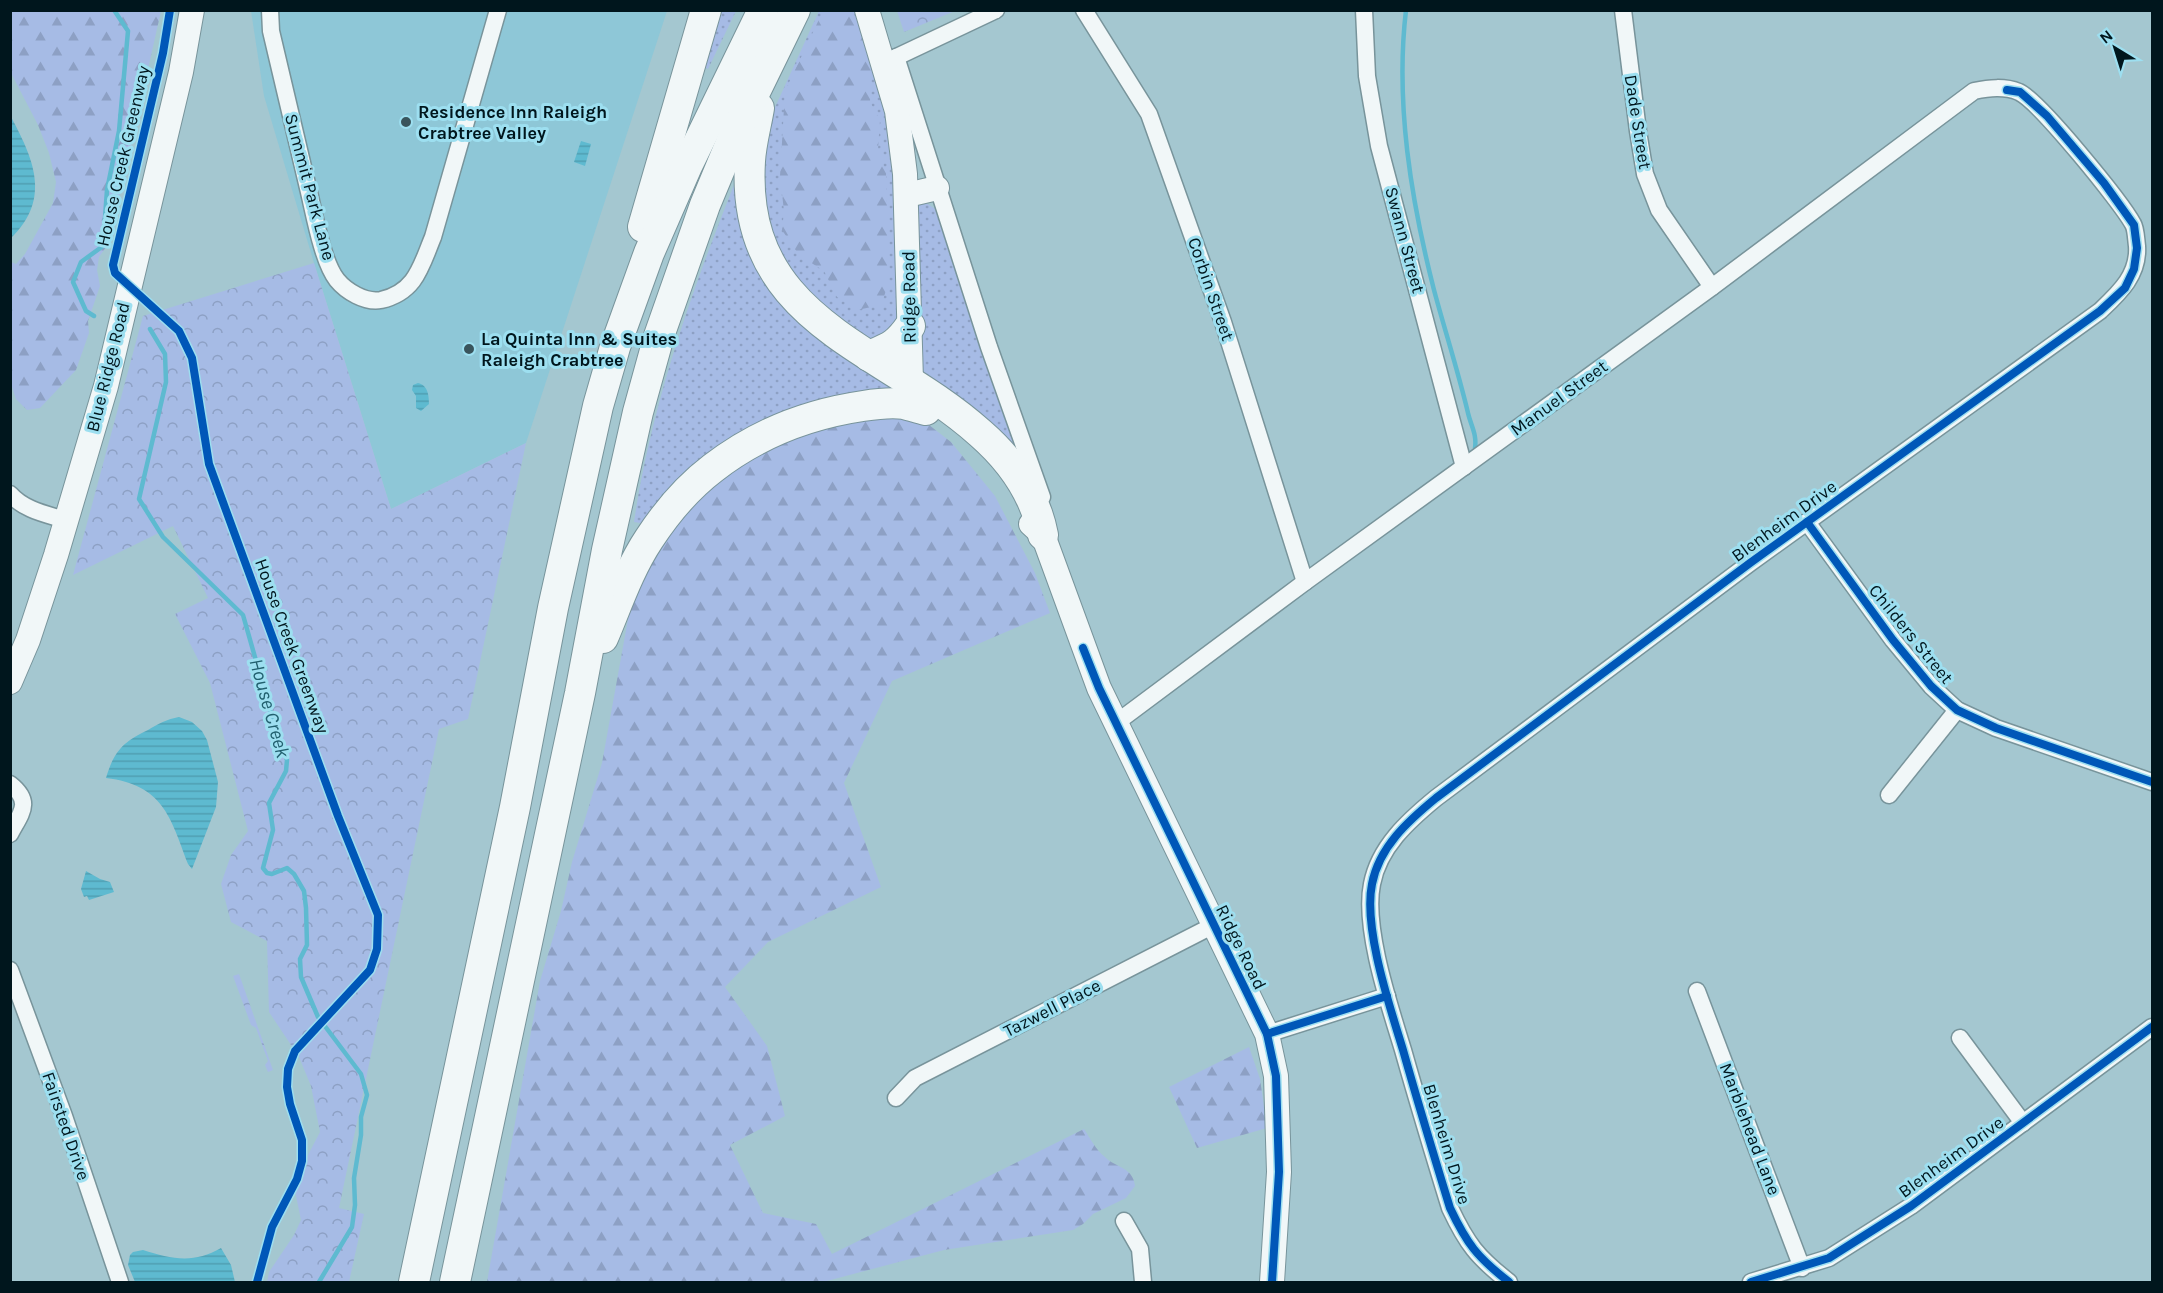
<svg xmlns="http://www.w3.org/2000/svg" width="2163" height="1293" font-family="Karla,sans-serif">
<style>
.built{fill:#8ec7d7}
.grass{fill:url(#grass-dots)}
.forest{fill:url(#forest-firs)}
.park{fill:url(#park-crowns)}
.water{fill:url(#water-rules)}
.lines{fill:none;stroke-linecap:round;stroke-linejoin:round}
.stream{stroke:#5ebad0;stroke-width:4.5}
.street-casing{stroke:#78949b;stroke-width:19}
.secondary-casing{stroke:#78949b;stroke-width:26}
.highway-casing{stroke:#78949b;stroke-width:32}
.street{stroke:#f1f7f8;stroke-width:16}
.secondary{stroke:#f1f7f8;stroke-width:24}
.highway{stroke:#f1f7f8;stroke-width:30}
.cycleway-casing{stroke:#9ddff0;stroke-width:11}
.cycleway{stroke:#0057b8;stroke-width:8}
.poi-dot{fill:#39545c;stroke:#9ddff0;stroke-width:2}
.labels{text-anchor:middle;stroke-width:6;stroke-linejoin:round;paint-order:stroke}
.poi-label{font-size:18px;font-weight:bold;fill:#00161d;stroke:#9ddff0;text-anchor:start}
.street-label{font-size:18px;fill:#00161d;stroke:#9ddff0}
.water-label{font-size:20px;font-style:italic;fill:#22606f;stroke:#9ddff0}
</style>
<defs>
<pattern id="grass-dots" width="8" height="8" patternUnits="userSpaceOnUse" patternTransform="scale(1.5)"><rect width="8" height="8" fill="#a6bbe5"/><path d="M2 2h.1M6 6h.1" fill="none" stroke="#8da0c4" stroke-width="1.8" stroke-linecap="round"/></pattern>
<pattern id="forest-firs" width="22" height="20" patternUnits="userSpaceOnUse" patternTransform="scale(1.5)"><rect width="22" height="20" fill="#a6bbe5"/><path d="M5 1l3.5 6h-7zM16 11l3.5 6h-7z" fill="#8da0c4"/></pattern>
<pattern id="park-crowns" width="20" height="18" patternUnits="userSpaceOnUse" patternTransform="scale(1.5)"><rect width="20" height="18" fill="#a6bbe5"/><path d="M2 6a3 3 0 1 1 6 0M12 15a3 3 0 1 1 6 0" fill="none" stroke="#8da0c4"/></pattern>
<pattern id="water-rules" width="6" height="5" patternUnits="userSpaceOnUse" patternTransform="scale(1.5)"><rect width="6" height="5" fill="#5ebad0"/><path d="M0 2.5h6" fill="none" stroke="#509fb2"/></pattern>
</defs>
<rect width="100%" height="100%" fill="#a4c7d0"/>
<path class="built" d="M251 11H667L526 443 391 509 314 263 264 96Z"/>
<g class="grass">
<path d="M714 11H736L708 69 701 66Z"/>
<path d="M819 11H855L880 76 892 126 898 324 870 343 809 303 765 235 761 138Z"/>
<path d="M736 180 741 182 747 228 903 385 647 524 634 522C652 403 692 290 736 180Z"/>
<path d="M926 203 937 210 1020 456 917 380 915 206Z"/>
</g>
<g class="forest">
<path d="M11 10 161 11 109 243 99 257 97 270 100 286 88 321 89 333 76 370 40 408 27 410 16 399 11 384V262L16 264 25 254 53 203 56 182 49 153 38 125 11 73Z"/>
<path d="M823 11H853L872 64 870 102 880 120 878 149 886 173 889 282 881 305 857 310 837 297 824 271 799 255 782 230 784 211 780 176 785 91Z"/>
<path d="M859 414 920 418 951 442 995 496 1035 573 1050 613 892 681 844 783 881 887 768 942 725 987 767 1046 785 1116 730 1145 763 1213 816 1224 832 1254 1084 1129C1090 1138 1096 1150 1105 1157 1116 1168 1133 1167 1135 1186L1126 1198 1093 1214 1083 1224 1073 1230 944 1250 823 1282H487L540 981 561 911 572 862 602 763 630 608 647 566 675 521 711 480 754 452Z"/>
<path d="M1249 1047 1260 1079 1267 1128 1197 1148 1169 1087Z"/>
</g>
<g class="park">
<path d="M897 11V10L955 11 904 32Z"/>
<path d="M314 263 391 509 526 443 468 719 439 729 339 1208 364 1214 349 1282H267L269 1272 294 1235 301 1220 295 1191 308 1155 320 1132 311 1086 299 1057 269 1012 267 941 231 922 221 884 231 855 248 831 210 683 175 614 208 598 173 526 73 575 143 316Z"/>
<path d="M239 974 273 1070 268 1072 265 1065 268 1061 256 1028 251 1025 233 976Z"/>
</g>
<g class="water">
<path d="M10 115C33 158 52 198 11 238Z"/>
<path d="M581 141 591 144 585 166 574 162Z"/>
<path d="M418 383C428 385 429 396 429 404L421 411 416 408V396L412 390 413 385Z"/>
<path d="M179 717 192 722 202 731 207 740 218 782 216 807 192 869 188 864C170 816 163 785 106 778 114 751 123 742 148 730 158 724 167 719 179 717Z"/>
<path d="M86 871 100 879 110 882 114 892 89 900 87 896 84 897 81 889Z"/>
<path d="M221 1248 231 1265 235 1282H135L128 1265 130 1255 133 1252 143 1250C171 1259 194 1264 221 1248Z"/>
</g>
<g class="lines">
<g class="stream">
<path d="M1406 10C1395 103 1411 200 1434 290 1445 331 1458 371 1468 413 1471 426 1477 434 1475 448"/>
<path d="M94 316 86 311 73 282 81 262 103 246 107 190 119 131 128 31 114 10"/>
<path d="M150 329 165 354 166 382 139 499 163 537 243 615 274 724 287 760 286 771 269 803 273 830 263 868 267 873 272 874 287 868 294 874 304 891 306 908 307 945 300 959 301 977 318 1017 361 1074 367 1095 361 1117V1135L354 1178 355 1205 352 1227 319 1282"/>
</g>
<g class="street-casing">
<g id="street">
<path d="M270 10 271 31C284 84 296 136 308 188 314 212 322 261 337 280 346 291 365 303 381 300 416 292 421 266 433 237L498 10"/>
<path d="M1084 10 1149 114 1223 322 1305 582"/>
<path d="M1364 10 1367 76 1379 146 1464 467"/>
<path d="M1623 10 1638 131 1645 174 1659 210 1712 287"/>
<path d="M896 57 989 347 1042 497"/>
<path d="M886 62 996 10"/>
<path d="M10 494C24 510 46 514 65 520"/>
<path d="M1807 522 1893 640 1931 686 1957 710 1996 728 2152 782"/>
<path d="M1116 723 1305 582 1712 287 1974 91C1989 88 2004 86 2019 92 2039 101 2121 202 2133 224 2136 229 2136 239 2137 246 2139 275 2119 293 2100 311L1750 563 1436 798C1408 821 1379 847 1372 884 1363 928 1390 1007 1403 1050 1418 1103 1434 1156 1450 1208 1467 1244 1477 1257 1509 1282"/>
<path d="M10 784C33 802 21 813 10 834"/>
<path d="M1889 795 1957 710"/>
<path d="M10 970 64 1116 120 1282"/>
<path d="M1697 991 1802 1268"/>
<path d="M1267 1034 1387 996"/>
<path d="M1960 1038 2023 1123"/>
<path d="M896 1098 915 1078 1214 925"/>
<path d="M1124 1221 1140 1249 1143 1282"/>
<path d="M1751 1282 1829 1258 1911 1206 2152 1027"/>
</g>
</g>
<g class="secondary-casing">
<g id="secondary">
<path d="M867 10 897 111 905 174 911 381 915 396"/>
<path d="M907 195 937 188"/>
<path d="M1031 524 1043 535 1099 688 1267 1034 1276 1076 1279 1172 1272 1282"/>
<path d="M10 682 28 640 56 555 106 386 181 72 192 10"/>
</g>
</g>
<g class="highway-casing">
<g id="highway">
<path d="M759 108C756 126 751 143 750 161 740 323 883 346 980 433 1011 460 1035 494 1043 535"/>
<path d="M643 227 706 10"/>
<path d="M869 356C890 347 897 345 910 326"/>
<path d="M603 638C617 605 629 569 649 539 666 513 688 487 713 468 757 434 808 414 863 406 876 404 891 402 904 404 911 406 919 408 926 410"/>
<path d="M414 1282 515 807 553 608 598 406 615 347 649 253 687 166 763 10"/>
<path d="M455 1282 580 693 607 550 638 412 659 336 705 205 735 133 795 10"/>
</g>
</g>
<use href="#street" class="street"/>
<use href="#secondary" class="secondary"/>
<use href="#highway" class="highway"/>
<g class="cycleway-casing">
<g id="cycleway">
<path d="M170 10 163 53 113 265 115 273 179 331 192 358 209 464 338 816 378 915 377 949 370 970 295 1051 288 1069 287 1087 290 1104 302 1140V1161L297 1179 272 1227 257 1282"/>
<path d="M1807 522 1893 640 1931 686 1957 710 1996 728 2152 782"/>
<path d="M1083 648 1099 688 1267 1034 1276 1076 1279 1172 1272 1282"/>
<path d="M1267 1034 1387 996"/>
<path d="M1509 1282C1477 1257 1467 1244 1450 1208 1434 1156 1418 1103 1403 1050 1390 1007 1363 928 1372 884 1379 847 1408 821 1436 798L1750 563 2100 311 2125 288 2134 269 2137 248 2134 225 2104 183 2047 116 2020 92 2007 90"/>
<path d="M1751 1282 1829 1258 1911 1206 2152 1027"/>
</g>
</g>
<use href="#cycleway" class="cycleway"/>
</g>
<g class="poi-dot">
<circle cx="406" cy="122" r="6"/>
<circle cx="469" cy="349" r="6"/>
</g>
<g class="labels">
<g class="poi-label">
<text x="418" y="118">Residence Inn Raleigh<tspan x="418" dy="21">Crabtree Valley</tspan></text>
<text x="481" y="345">La Quinta Inn &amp; Suites<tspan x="481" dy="21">Raleigh Crabtree</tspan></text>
</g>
<g class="street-label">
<text transform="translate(1638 122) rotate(81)" y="6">Dade Street</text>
<text transform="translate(123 156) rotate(-77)" y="6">House Creek Greenway</text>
<text transform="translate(310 187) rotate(75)" y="6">Summit Park Lane</text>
<text transform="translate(1405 240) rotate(75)" y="6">Swann Street</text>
<text transform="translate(1211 289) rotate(71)" y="6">Corbin Street</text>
<text transform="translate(909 297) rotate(-91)" y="6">Ridge Road</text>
<text transform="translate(108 367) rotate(-76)" y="6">Blue Ridge Road</text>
<text transform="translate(1559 398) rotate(-36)" y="6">Manuel Street</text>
<text transform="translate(1784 521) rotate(-36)" y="6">Blenheim Drive</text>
<text transform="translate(1911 634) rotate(51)" y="6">Childers Street</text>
<text transform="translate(292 646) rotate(70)" y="6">House Creek Greenway</text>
<text transform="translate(1241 947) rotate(64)" y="6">Ridge Road</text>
<text transform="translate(1052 1008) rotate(-27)" y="6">Tazwell Place</text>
<text transform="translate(66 1126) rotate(71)" y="6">Fairsted Drive</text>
<text transform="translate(1750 1129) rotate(69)" y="6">Marblehead Lane</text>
<text transform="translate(1447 1144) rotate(73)" y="6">Blenheim Drive</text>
<text transform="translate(1951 1157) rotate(-36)" y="6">Blenheim Drive</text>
</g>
<g class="water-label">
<text transform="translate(270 708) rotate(74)" y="7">House Creek</text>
</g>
</g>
<rect width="2163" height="1293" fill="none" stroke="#00161d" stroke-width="24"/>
<g transform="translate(2115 48) rotate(322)" stroke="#9ddff0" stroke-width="4.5" paint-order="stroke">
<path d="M0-4.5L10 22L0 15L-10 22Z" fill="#00161d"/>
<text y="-9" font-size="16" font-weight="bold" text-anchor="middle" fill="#00161d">N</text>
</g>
</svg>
